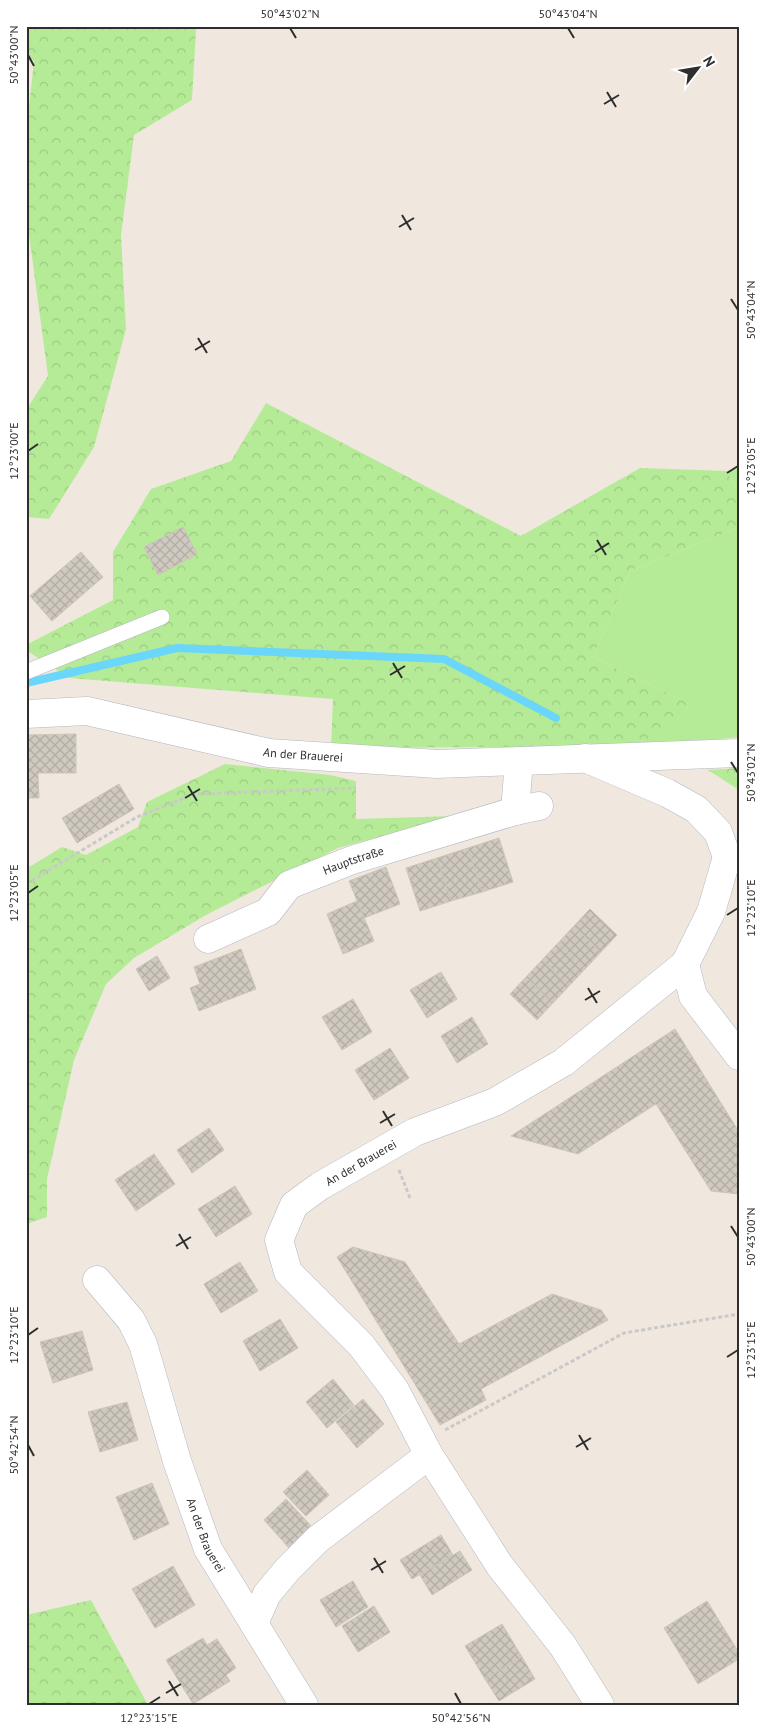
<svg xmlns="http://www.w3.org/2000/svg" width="765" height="1731" font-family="'PT Sans',sans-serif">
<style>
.grass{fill:#b5eb97}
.forest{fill:url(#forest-crowns)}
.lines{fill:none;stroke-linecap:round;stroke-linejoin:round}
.stream{stroke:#6ad6fa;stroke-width:8}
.building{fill:url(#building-cross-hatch);stroke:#ccc5b8}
.service-casing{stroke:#b3b6c2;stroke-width:16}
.minor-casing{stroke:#b3b6c2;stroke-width:29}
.path{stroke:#c9c9c9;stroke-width:3;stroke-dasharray:4 2.5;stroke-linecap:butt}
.service{stroke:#fff;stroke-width:15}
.minor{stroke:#fff;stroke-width:28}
.ticks{fill:none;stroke:#2e2e2e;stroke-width:2}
.labels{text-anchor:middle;stroke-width:4;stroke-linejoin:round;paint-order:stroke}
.street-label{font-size:12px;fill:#2e2e2e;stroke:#fff}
.neatline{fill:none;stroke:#2e2e2e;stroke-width:2}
.ticks-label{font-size:12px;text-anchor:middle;fill:#2e2e2e}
</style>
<defs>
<pattern id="forest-crowns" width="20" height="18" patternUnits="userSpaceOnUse" patternTransform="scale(1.25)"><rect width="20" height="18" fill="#b5eb97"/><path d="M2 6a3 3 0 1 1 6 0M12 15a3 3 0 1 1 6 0" fill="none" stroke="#9cca82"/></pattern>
<pattern id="building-cross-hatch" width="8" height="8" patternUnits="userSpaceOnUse" patternTransform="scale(1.25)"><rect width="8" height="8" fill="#cfc9c0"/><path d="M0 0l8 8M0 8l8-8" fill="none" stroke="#b2ada5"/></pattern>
</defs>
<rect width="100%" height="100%" fill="#f0e8df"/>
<g class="grass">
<path d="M739 467V494L727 471Z"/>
<path d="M739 527V737L653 746 691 704 593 657 630 571Z"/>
</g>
<g class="forest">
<path d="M26 26H199L196 30 192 100 134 135 121 235 126 329 94 447 49 519 26 517V410L48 376 26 212V134L34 61 26 58Z"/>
<path d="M266 403 521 536 640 468 727 471 739 494V527L630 571 593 657 691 704 653 746 331 748 333 699 69 678 26 650V645L113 600V552L151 489 231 461Z"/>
<path d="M225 764 330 775 356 781V819L456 816 338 848 206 915 134 958 106 984 74 1060 47 1179V1217L26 1224V869L62 847 86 855 138 827 147 802Z"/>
<path d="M739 768V790L708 770Z"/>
<path d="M91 1600 148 1705H26V1615Z"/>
</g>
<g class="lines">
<path class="stream" d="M26 683 177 648 444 659 556 718"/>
</g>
<g class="building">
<path d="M183 527 197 554 158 575 144 547Z"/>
<path d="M81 552 103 577 52 621 30 596Z"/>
<path d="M76 734V773H38L39 798H26V735Z"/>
<path d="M119 784 134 809 77 843 62 818Z"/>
<path d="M499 838 513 882 482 892 468 848Z"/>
<path d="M468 848 482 892 451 901 437 858Z"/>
<path d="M437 858 451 901 420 911 406 868Z"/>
<path d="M386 867 400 904 364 918 349 881Z"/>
<path d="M357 901 374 941 343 954 327 914Z"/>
<path d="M590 909 617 935 601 952 574 926Z"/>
<path d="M574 926 601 952 585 969 558 943Z"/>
<path d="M558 943 585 969 569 986 542 960Z"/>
<path d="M241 949 256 989 199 1011 190 988 200 984 194 967Z"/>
<path d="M157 956 170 978 149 991 136 969Z"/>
<path d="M542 960 569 986 553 1003 526 977Z"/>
<path d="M441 972 457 999 427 1018 410 990Z"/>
<path d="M526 977 553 1003 537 1020 510 994Z"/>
<path d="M353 999 372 1032 342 1050 322 1017Z"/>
<path d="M472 1017 488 1044 457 1063 441 1036Z"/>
<path d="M675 1029 739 1132V1194L711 1191 656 1104 578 1154 511 1136Z"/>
<path d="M390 1048 409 1078 374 1100 355 1070Z"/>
<path d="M209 1128 224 1150 192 1173 177 1150Z"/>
<path d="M154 1154 175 1184 136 1211 115 1180Z"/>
<path d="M235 1186 252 1214 216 1237 198 1209Z"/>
<path d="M353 1247 405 1262 459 1344 552 1294 601 1310 608 1320 481 1389 486 1400 440 1425 337 1257Z"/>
<path d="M240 1262 258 1291 221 1313 204 1284Z"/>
<path d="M280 1319 298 1348 260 1371 243 1341Z"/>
<path d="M82 1331 93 1370 53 1383 40 1342Z"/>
<path d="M333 1379 354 1405 327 1428 306 1402Z"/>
<path d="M363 1399 384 1424 357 1448 336 1422Z"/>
<path d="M127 1402 138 1440 100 1452 88 1412Z"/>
<path d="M307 1470 329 1495 306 1516 283 1492Z"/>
<path d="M152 1483 169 1524 134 1540 116 1497Z"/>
<path d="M286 1499 312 1527 289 1548 264 1520Z"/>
<path d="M441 1535 453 1555 412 1579 400 1560Z"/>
<path d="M460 1551 472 1570 432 1595 420 1575Z"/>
<path d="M173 1566 195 1605 155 1628 132 1589Z"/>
<path d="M353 1581 368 1607 336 1627 320 1600Z"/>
<path d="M707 1601 739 1653V1659L698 1684 664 1628Z"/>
<path d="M374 1606 390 1632 358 1652 342 1626Z"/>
<path d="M502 1624 522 1657 485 1679 465 1646Z"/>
<path d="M203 1638 207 1645 217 1639 236 1668 226 1675 230 1681 193 1704 166 1660Z"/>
<path d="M522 1657 535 1679 499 1701 485 1679Z"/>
</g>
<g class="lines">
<g class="service-casing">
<path id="service" d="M26 672 162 617"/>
</g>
<g class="minor-casing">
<g id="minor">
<path id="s1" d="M26 714 87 711 269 753 437 764 739 753"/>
<path d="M585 758 667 793 696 809 718 832 727 857 711 912 685 964 564 1062 495 1102 415 1132 320 1186 294 1205 279 1240 288 1272 361 1345 395 1390 429 1455 500 1566 563 1646 600 1705"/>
<path d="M515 811 519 761"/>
<path id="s2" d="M208 939 268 912 289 885 352 860 515 811 539 806"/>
<path d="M685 964 693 996 739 1056"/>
<path id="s3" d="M97 1280 131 1320 143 1344 177 1461 208 1549 304 1705"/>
<path d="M254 1623 267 1594 287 1570 318 1539 429 1455"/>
</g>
</g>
<g class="path">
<path d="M26 884 137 817 195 794 356 788"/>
<path d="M399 1170 410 1198"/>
<path d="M445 1430 624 1333 739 1314"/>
</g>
<use href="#service" class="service"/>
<use href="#minor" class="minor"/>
</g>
<path class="ticks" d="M290 28 296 38M568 28 574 38M28 55 34 66M607 92 616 107M604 104 619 95M402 215 411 230M399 227 414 218M731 299 738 310M198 338 207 353M195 350 210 341M28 451 38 444M727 473 738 466M597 540 606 555M595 552 609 543M393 663 402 678M390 675 405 666M731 762 738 773M188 786 197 801M185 798 200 789M28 893 38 886M727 915 738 908M588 988 597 1003M585 1000 600 991M383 1111 392 1126M380 1123 395 1114M731 1226 738 1237M179 1234 188 1249M176 1246 191 1237M28 1335 38 1328M727 1357 738 1350M579 1435 588 1450M28 1445 34 1456M576 1447 591 1438M374 1558 383 1573M371 1570 386 1561M169 1681 178 1696M166 1693 181 1684M455 1693 461 1704M149 1704 160 1697"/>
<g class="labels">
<g class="street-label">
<text dy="4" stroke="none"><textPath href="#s1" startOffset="282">An der Brauerei</textPath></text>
<text dy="4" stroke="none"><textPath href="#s2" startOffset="169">Hauptstraße</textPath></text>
<text transform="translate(361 1163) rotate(-30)" y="4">An der Brauerei</text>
<text dy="4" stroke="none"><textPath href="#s3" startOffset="281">An der Brauerei</textPath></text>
</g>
</g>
<rect width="765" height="1731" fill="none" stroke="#ffffff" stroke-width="55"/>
<g transform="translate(698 68) rotate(59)" stroke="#ffffff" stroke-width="4" paint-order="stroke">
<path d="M0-4L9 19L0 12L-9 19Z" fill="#2e2e2e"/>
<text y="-8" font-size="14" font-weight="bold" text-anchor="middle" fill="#2e2e2e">N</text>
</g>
<rect x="28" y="28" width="710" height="1676" class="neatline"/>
<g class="ticks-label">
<text x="290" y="18">50°43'02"N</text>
<text x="568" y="18">50°43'04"N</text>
<text transform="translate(14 55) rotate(-90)" y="4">50°43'00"N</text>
<text transform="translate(751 310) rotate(-90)" y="4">50°43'04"N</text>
<text transform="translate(14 451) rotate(-90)" y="4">12°23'00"E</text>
<text transform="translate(751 466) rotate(-90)" y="4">12°23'05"E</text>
<text transform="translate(751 773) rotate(-90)" y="4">50°43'02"N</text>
<text transform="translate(14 893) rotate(-90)" y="4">12°23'05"E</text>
<text transform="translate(751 908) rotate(-90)" y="4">12°23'10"E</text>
<text transform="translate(751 1237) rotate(-90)" y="4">50°43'00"N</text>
<text transform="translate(14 1335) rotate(-90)" y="4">12°23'10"E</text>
<text transform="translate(751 1350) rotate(-90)" y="4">12°23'15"E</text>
<text transform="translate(14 1445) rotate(-90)" y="4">50°42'54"N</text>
<text x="149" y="1722">12°23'15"E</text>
<text x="461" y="1722">50°42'56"N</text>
</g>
</svg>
